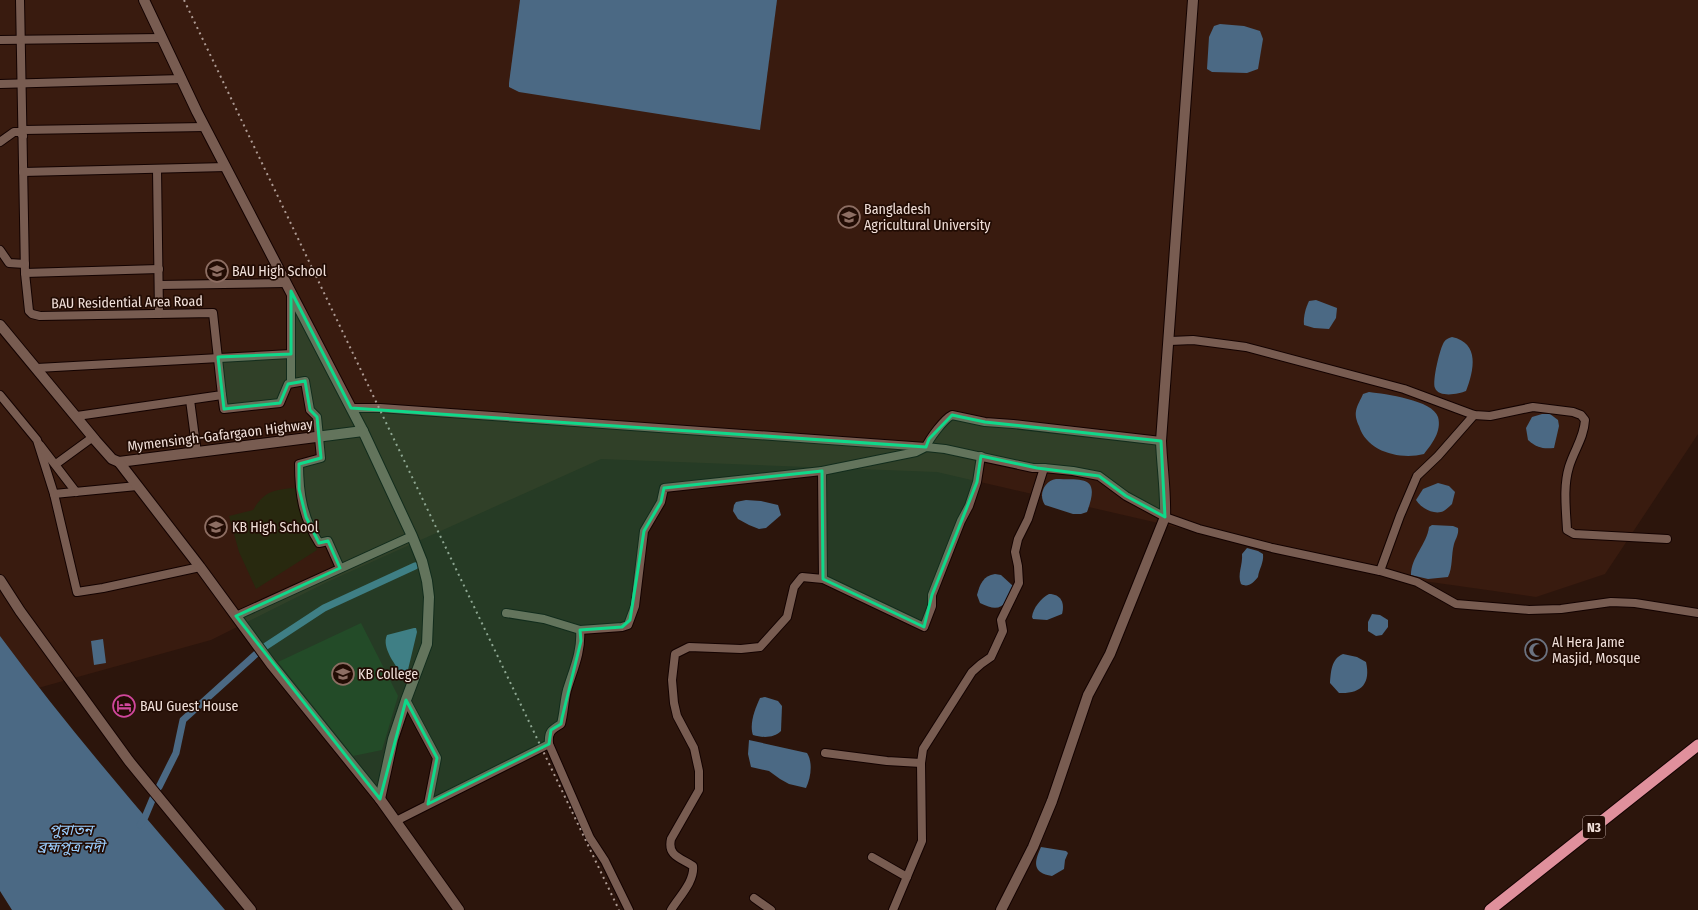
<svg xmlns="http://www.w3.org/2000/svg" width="1698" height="910" font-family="'Fira Sans Condensed','Noto Sans Bengali',sans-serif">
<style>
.built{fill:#391b0f}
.green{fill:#28290f}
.water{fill:#4b6984}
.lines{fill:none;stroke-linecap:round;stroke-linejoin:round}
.canal{stroke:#4b6984;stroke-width:7}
.minor-casing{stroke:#130200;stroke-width:10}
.tertiary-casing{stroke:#130200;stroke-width:12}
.secondary-casing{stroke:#130200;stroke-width:12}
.trunk-casing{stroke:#130200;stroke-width:13}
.minor{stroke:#785c51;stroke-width:8}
.tertiary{stroke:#785c51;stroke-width:10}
.secondary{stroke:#785c51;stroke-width:10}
.trunk{stroke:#e0909c;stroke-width:11}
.rail{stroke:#ae9b94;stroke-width:2;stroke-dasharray:2 4;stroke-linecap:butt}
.marked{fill:#0fd98a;fill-opacity:0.2;stroke:#0fd98a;stroke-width:3;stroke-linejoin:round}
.labels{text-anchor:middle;stroke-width:3.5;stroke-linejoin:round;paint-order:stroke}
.shield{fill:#220c04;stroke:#b3a09a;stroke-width:1}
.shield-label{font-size:13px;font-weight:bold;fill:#f1e0da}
.poi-label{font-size:14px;fill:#f1e0da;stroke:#220c04;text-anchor:start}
.street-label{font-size:14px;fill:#f1e0da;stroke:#220c04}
.water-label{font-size:15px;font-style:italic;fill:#9bcefe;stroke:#220c04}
</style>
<rect width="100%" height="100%" fill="#2c150c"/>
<path class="built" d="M0 0H1698V434L1605 574 1536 597 1388 576 937 472 601 459 327 582 211 640 38 688 0 636Z"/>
<g class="green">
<path d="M293 488 298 491 307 529 317 550 256 589 239 552 229 516 253 510C264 492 272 490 293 488Z"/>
<path d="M361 623 398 696 382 750 353 756 278 662Z"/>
</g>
<g class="water">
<path d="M520 0H777L760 130 519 92 509 87V83Z"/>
<path d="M1220 24 1244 26 1260 31 1263 39 1258 69 1247 73 1212 72 1207 69 1209 37 1214 26Z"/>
<path d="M1316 300 1337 308 1336 318 1329 329 1314 328 1304 325C1303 317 1306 307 1309 301Z"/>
<path d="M1452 337C1480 343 1474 370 1466 391 1459 394 1439 398 1435 388 1432 381 1440 348 1444 342 1446 339 1449 338 1452 337Z"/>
<path d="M1369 392C1385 394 1433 400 1438 417 1442 431 1432 444 1424 454 1400 460 1367 452 1359 426 1357 422 1355 416 1356 411 1357 405 1361 399 1363 394Z"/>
<path d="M1542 414H1550L1558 420 1559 426 1554 448C1543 449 1537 448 1528 440L1526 428 1532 417Z"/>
<path d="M1056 479C1083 480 1101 475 1087 512L1081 514H1073L1045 505C1038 495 1044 481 1056 479Z"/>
<path d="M1438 483 1449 486 1455 492 1452 504C1449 507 1445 511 1441 512 1432 514 1421 508 1416 500L1423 489Z"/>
<path d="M746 500 761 501 778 505 781 515 766 528 759 529 749 525 738 519 733 511 734 505 736 502Z"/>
<path d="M1432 525 1453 526 1458 528C1459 534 1456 538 1454 544 1451 555 1453 567 1448 577L1428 579 1411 575C1411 557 1427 544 1429 527Z"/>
<path d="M1247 548 1258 551 1263 554C1264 563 1259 569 1258 577 1253 583 1248 588 1241 584 1237 574 1243 565 1242 554Z"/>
<path d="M995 574 1001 575 1013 586C1006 605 1001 614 980 603L977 595C980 584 983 576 995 574Z"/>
<path d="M1049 594C1061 594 1065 603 1062 614L1047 620 1033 619 1032 617C1033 608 1041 598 1049 594Z"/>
<path d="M1372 614 1380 615 1388 620V627L1382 635 1376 636 1368 631V622Z"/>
<path d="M414 628H416L417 632 407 674 405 677H403C396 665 381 648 387 635Z"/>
<path d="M0 636C70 731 148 820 225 910H12L0 891Z"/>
<path d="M103 639 106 663 94 665 91 641Z"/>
<path d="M1343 654 1357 657 1366 662C1371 684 1361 694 1339 693L1330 683C1331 672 1331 659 1343 654Z"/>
<path d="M765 697 778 701 782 706 781 731C774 738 763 738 753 735 749 724 755 709 760 698Z"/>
<path d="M749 740 807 753C813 762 811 778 806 788L789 784 780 779 769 771 751 767 748 754Z"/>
<path d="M1041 847 1066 851 1068 853 1065 860 1064 869 1052 876C1032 873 1034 862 1041 847Z"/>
</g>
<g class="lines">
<g class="canal">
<path d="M263 648 324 608 415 566"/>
<path d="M159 787 176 753 183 720 256 654"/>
<path d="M140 825 145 817 153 798"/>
</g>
<g class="minor-casing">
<g id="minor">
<path d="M20 0 25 273 29 311 32 314 40 316 213 313 222 395 77 416"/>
<path d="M0 40 162 38"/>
<path d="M0 84 182 79"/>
<path d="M23 130 205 127"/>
<path d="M0 142 14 132H20L23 136"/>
<path d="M157 169 159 314"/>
<path d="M23 172 226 167"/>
<path d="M0 250 9 263 25 264"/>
<path d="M25 273 159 269"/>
<path d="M159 285 286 283"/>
<path d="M291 292V383"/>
<path d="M1170 341 1193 340 1246 347 1404 389 1474 415 1490 416 1533 407 1573 412 1581 415 1585 420C1584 438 1574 450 1569 467 1563 487 1566 509 1567 530L1574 534 1667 539"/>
<path d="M37 368 291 354"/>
<path d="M0 395 37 440 54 494 77 592 103 588 200 567"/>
<path d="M222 395 224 409 280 403 288 384 305 381 310 410 317 417 321 458 299 464C299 494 303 518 319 543L328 541 340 568"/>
<path d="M190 400 197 453"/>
<path d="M351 408H380L926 447C929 439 944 419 952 415L985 422 1013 424 1161 441"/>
<path d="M40 445 76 492"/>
<path d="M56 464 93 437"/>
<path d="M1044 468 1073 471 1099 476 1126 496 1165 517 1199 529 1272 548 1380 571 1417 582 1456 604 1529 610 1561 609 1611 602 1635 603 1698 613"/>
<path d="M54 494 137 486"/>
<path d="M1380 571 1400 516 1417 476 1438 456 1474 415"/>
<path d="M823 579 924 627 932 606V595L961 521 969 506 977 482 981 456"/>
<path d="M506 613 544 619 580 630"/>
<path d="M236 616 412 536"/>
<path d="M406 700 437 758 428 804"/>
<path d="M825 753 887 761 921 763"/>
<path d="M396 821 549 744"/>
<path d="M872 857 907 877"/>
<path d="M754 898 771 910"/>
<path d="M629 910 605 861 590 838 549 744C548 732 551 730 561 724 564 713 564 701 567 690 573 670 582 651 580 630L622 627 628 625 635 606 644 531 661 502 664 488 822 471 916 452 926 447 945 449 1033 468H1044L1028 519 1018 539 1015 552 1018 566 1019 583 1001 620 1003 631 991 657 981 664 972 672 923 749 921 763 922 841 893 910"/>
<path d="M671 910C679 897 695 881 693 866 681 858 667 856 671 839L699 790V771L694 748 677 716 674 703 672 680 675 654 689 647 741 649 760 647 787 617 794 587 802 577 823 579 822 471"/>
</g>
</g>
<g class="tertiary-casing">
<g id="tertiary">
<path d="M144 0 197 112 363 431 412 536 422 561 427 581 429 597 427 644 406 700 393 739 380 799"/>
<path d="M0 580 20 611 129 761 251 910"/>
<path d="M1001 910 1033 847 1052 801 1088 695 1110 654 1165 517C1166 492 1162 467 1161 441L1193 0"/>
</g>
</g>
<g class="secondary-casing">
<g id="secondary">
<path d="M0 325 96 441 112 459 119 462 363 431"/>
<path d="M119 462 200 567 271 664 380 799 459 910"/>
</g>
</g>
<g class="trunk-casing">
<path id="trunk" d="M1490 910 1698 745"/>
</g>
<use href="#minor" class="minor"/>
<use href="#tertiary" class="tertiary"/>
<use href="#secondary" class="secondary"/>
<use href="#trunk" class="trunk"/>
<path class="rail" d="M184 0 619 910"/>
</g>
<path class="marked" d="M291 291 351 408 926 447 929 439 952 415 985 422 1161 441 1165 517 1126 496 1099 476 1037 468 981 456 977 482 932 595 924 627 823 579 822 471 664 488 661 502 644 531 630 620 622 627 580 630 581 641 562 718 561 724 551 730 549 744 428 804 437 758 406 700 380 799 236 616 340 568 328 541 319 543 306 517 299 489V464L321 458 317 417 310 410 305 381 288 384 280 403 224 409 218 357 291 354Z"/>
<defs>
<g id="university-ring" transform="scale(1.15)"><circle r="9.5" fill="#220c04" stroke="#8d6e63" stroke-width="1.5"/><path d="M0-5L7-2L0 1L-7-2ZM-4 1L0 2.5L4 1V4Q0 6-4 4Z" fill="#8d6e63"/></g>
<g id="school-ring" transform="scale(1.15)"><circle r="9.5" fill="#220c04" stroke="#8d6e63" stroke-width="1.5"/><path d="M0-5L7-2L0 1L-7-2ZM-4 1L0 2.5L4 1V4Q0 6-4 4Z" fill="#8d6e63"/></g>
<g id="mosque-ring" transform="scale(1.15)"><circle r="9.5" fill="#220c04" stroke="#6b7280" stroke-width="1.5"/><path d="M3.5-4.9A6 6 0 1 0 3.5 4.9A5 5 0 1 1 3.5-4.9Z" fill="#6b7280"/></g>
<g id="hotel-ring" transform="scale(1.15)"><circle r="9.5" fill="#220c04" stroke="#d1479c" stroke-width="1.5"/><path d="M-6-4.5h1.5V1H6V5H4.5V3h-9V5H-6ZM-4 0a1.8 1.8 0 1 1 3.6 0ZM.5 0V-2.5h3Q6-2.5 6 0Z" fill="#d1479c"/></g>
</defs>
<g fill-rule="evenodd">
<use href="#university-ring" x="849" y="217"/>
<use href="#school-ring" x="217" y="271"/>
<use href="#school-ring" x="216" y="527"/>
<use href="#mosque-ring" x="1536" y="650"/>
<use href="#university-ring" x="343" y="674"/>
<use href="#hotel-ring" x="124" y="706"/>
</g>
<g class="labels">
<rect class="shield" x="1583" y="816" width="22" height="22" rx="3"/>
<g class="shield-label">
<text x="1594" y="832">N3</text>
</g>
<g class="poi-label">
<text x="864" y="214">Bangladesh<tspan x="864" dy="16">Agricultural University</tspan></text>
<text x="232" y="276">BAU High School</text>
<text x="232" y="532">KB High School</text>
<text x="1552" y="647">Al Hera Jame<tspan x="1552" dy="16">Masjid, Mosque</tspan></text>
<text x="358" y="679">KB College</text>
<text x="140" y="711">BAU Guest House</text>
</g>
<g class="street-label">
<text transform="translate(127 302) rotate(-1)" y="5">BAU Residential Area Road</text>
<text transform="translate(220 435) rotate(-7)" y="5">Mymensingh-Gafargaon Highway</text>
</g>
<g class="water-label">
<text x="71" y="835">পুরাতন<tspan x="71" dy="17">ব্রহ্মপুত্র নদী</tspan></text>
</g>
</g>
</svg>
